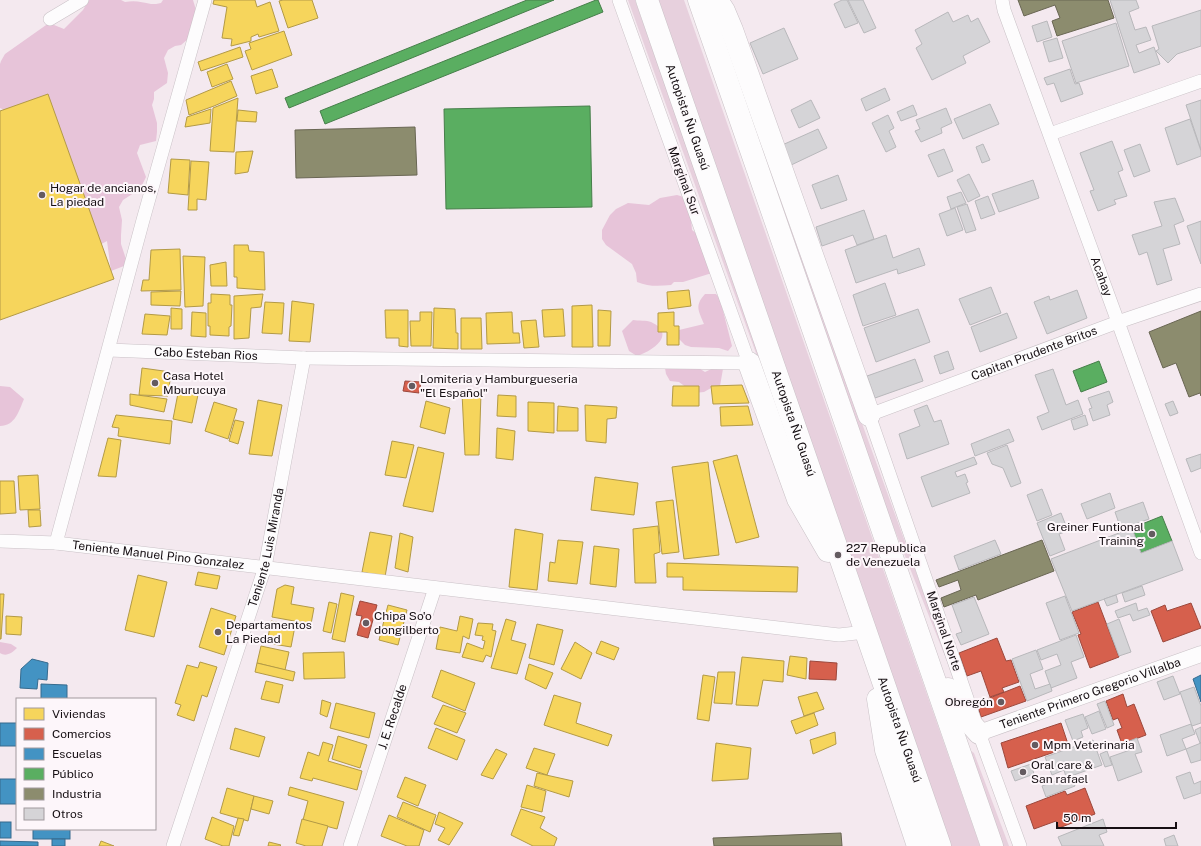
<svg xmlns="http://www.w3.org/2000/svg" width="1201" height="846" font-family="'Public Sans',sans-serif">
<style>
.green{fill:#e7d0dd}
.forest{fill:#e7c4d9}
.homes{fill:#f6d55c;stroke:#b39a46}
.shops{fill:#d6604d;stroke:#9c483c}
.schools{fill:#4393c3;stroke:#366b8e}
.public{fill:#5aae61;stroke:#467e4a}
.industry{fill:#8c8c6e;stroke:#696653}
.building{fill:#d5d4d7;stroke:#b8b8bb}
.lines{fill:none;stroke-linecap:round;stroke-linejoin:round}
.minor-casing{stroke:#c9c1c6;stroke-width:14}
.tertiary-casing{stroke:#c9c1c6;stroke-width:17}
.motorway-casing{stroke:#c9c1c6;stroke-width:23}
.minor{stroke:#fdfcfd;stroke-width:13}
.tertiary{stroke:#fdfcfd;stroke-width:16}
.motorway{stroke:#fdfcfd;stroke-width:22}
.poi-dot{fill:#645b60;stroke:#fdf6fa;stroke-width:1.5}
.labels{text-anchor:middle;stroke-width:4;stroke-linejoin:round;paint-order:stroke}
.street-label{font-size:12px;fill:#160f13;stroke:#fdf6fa}
.poi-label{font-size:12px;fill:#160f13;stroke:#fdf6fa;text-anchor:start}
</style>
<rect width="100%" height="100%" fill="#f4e9ef"/>
<g class="green">
<path d="M628 0H635L790 441 786 436Z"/>
<path d="M653 0H684L980 846H950Z"/>
<path d="M713 10 868 440 964 704 860 443Z"/>
<path d="M971 751 974 753 1009 846H1000Z"/>
</g>
<g class="forest">
<path d="M89 0H121L125 2C135 0 142 2 151 4 154 4 158 4 161 3L163 0H193L196 10 188 39 181 45 175 46 168 50 164 58 168 73 167 83 154 92V99L152 105 157 123V132L156 141 140 145 137 153 146 177 140 189 123 200 119 207 122 220 121 235V244L126 259 124 266 111 271 107 241 92 249 4 110 0 108V64L1 61 5 54 49 23 64 29 83 10Z"/>
<path d="M677 195 687 198 690 208 692 230 697 234 712 273 683 282H674L671 285C659 286 649 287 637 282L636 273 632 264 606 245 602 239V230L610 215 616 209 628 203 649 205 660 198Z"/>
<path d="M705 294H716L720 299 732 346 728 351 719 348 691 347 685 345 677 337 679 330 704 324C699 311 694 306 705 294Z"/>
<path d="M633 320C638 321 647 320 651 322 677 334 653 351 637 356L629 351 622 331Z"/>
<path d="M724 363 720 386 711 388 704 392 694 393 679 382 670 381 666 374 665 368 697 367 705 372Z"/>
<path d="M0 386 10 387 24 399C19 411 15 426 0 426Z"/>
<path d="M0 642 11 644 17 648C12 653 6 657 0 653Z"/>
</g>
<g class="homes">
<path d="M214 0H255L257 7 270 2 279 31 259 37 258 34 251 37V41L231 46 232 39 222 38 227 7 213 4Z"/>
<path d="M283 0H312L318 18 288 28 279 1Z"/>
<path d="M284 31 292 55 252 70 245 51 251 49 249 43Z"/>
<path d="M240 47 243 57 201 71 198 62Z"/>
<path d="M227 64 233 79 212 87 207 72Z"/>
<path d="M272 69 278 87 256 94 251 76Z"/>
<path d="M231 81 237 96 214 106 189 115 186 100Z"/>
<path d="M48 94 114 279 0 320V111Z"/>
<path d="M238 98 234 152 210 151 213 108Z"/>
<path d="M211 109 210 123 185 127 187 117Z"/>
<path d="M238 110 257 112 256 122 237 121Z"/>
<path d="M253 151 248 172 235 174 236 152Z"/>
<path d="M171 159 190 160 188 195 168 193Z"/>
<path d="M191 161 209 162 206 200 197 199V210H188Z"/>
<path d="M234 245H248L249 251 264 252 265 290 237 288V277H234Z"/>
<path d="M180 249 181 290 141 291 143 280H149L151 250Z"/>
<path d="M183 256 205 257 203 306 185 307Z"/>
<path d="M226 262 227 286H211L210 265Z"/>
<path d="M689 290 691 306 668 309 667 292Z"/>
<path d="M181 291 180 306 151 305V292Z"/>
<path d="M211 294 230 295V305H232L231 326 229 327V336L210 335V326H208V303H211Z"/>
<path d="M263 294 261 307 251 308 249 338 234 339V296Z"/>
<path d="M292 301 314 304 310 342 289 341Z"/>
<path d="M265 302 284 303 282 334 262 333Z"/>
<path d="M592 305 593 347H572V306Z"/>
<path d="M171 308 182 309V329H171Z"/>
<path d="M434 308 455 309 456 333H458V349L433 348Z"/>
<path d="M563 309 565 336 544 337 542 310Z"/>
<path d="M385 310H408V347L399 346V338H386Z"/>
<path d="M598 310 611 311 610 346H598Z"/>
<path d="M192 312 206 313V337L191 336Z"/>
<path d="M420 312H432L431 346H411L410 321H420Z"/>
<path d="M512 312 513 333H519L520 343 487 344 486 313Z"/>
<path d="M674 312V326H679V345H667V332H658V313Z"/>
<path d="M145 314 170 316 167 335 142 334Z"/>
<path d="M461 318H481L482 349H461Z"/>
<path d="M536 320 539 347 524 348 521 321Z"/>
<path d="M142 368 171 372 168 396 139 395Z"/>
<path d="M742 385 749 403 713 404 711 386Z"/>
<path d="M673 386H699V406H672Z"/>
<path d="M179 388 199 390 192 423 173 419Z"/>
<path d="M462 393H481L479 455H465Z"/>
<path d="M130 394 167 399 164 412 130 405Z"/>
<path d="M498 395 516 396V417L497 416Z"/>
<path d="M258 400 282 405 272 456 249 454Z"/>
<path d="M426 401 450 408 445 434 420 427Z"/>
<path d="M214 402 237 409 228 439 205 431Z"/>
<path d="M528 402 554 403V433L528 431Z"/>
<path d="M585 405 617 407 616 418 607 419 606 443 586 441Z"/>
<path d="M558 406 578 408V431H557Z"/>
<path d="M748 406 753 425 721 426 720 407Z"/>
<path d="M116 415 172 421 170 444 118 436 119 428 112 427Z"/>
<path d="M235 420 244 422 238 444 229 441Z"/>
<path d="M497 428 515 431 513 460 496 458Z"/>
<path d="M108 438 121 440 116 477 98 476Z"/>
<path d="M392 441 414 445 406 478 385 475Z"/>
<path d="M418 447 444 453 433 512 403 506Z"/>
<path d="M737 455 759 537 736 543 713 461Z"/>
<path d="M708 462 719 555 684 559 672 467Z"/>
<path d="M38 475 40 509 20 510 18 476Z"/>
<path d="M595 477 638 483 634 515 591 510Z"/>
<path d="M0 481H14L16 513 0 514Z"/>
<path d="M673 500 679 552 662 554 656 502Z"/>
<path d="M28 510H40L41 526 29 527Z"/>
<path d="M658 526 660 552 654 554 656 583H635L633 529Z"/>
<path d="M515 529 543 534 537 590 509 587Z"/>
<path d="M370 532 392 536 385 577 362 572Z"/>
<path d="M400 533 413 537 408 572 395 568Z"/>
<path d="M558 540 583 542 577 584 548 581 550 562 555 563Z"/>
<path d="M594 546 619 549 616 587 590 584Z"/>
<path d="M667 563 798 567 797 592 683 590V577H667Z"/>
<path d="M198 572 220 576 217 589 195 585Z"/>
<path d="M138 575 167 582 154 637 125 630Z"/>
<path d="M285 585 294 587 291 604 314 608 311 624 272 617 277 589Z"/>
<path d="M341 593 354 596 345 642 332 639Z"/>
<path d="M0 594H4L1 639H0Z"/>
<path d="M329 602 337 604 331 633 323 631Z"/>
<path d="M388 605 407 610 398 645 379 640Z"/>
<path d="M211 608 236 616 224 655 199 647Z"/>
<path d="M6 616 22 617 21 635 6 634Z"/>
<path d="M460 616 473 619 469 639 463 636 460 653 436 649 440 627 457 631Z"/>
<path d="M506 619 516 622 511 640 526 644 517 674 491 668Z"/>
<path d="M271 621 295 626 291 647 267 643Z"/>
<path d="M478 623 493 624 492 630 496 631 491 657 486 655 483 662 462 657 467 643 483 649 485 641 482 640 483 636 475 635Z"/>
<path d="M537 624 563 630 554 665 529 658Z"/>
<path d="M601 641 619 648 614 660 596 653Z"/>
<path d="M575 642 592 653 581 679 561 669Z"/>
<path d="M261 646 289 652 285 670 257 663Z"/>
<path d="M344 652 345 678 304 679 303 653Z"/>
<path d="M790 656 807 658 806 679 787 675Z"/>
<path d="M742 657 784 661 783 682 763 680 758 706 736 705Z"/>
<path d="M200 662 217 667 207 697 202 695 194 721 177 715 181 705 175 703 187 665 198 668Z"/>
<path d="M257 663 295 672 293 681 255 672Z"/>
<path d="M529 664 553 673 546 689 525 679Z"/>
<path d="M441 670 475 683 465 711 432 697Z"/>
<path d="M718 672H735L732 704 714 703Z"/>
<path d="M703 675 715 677 709 721 697 719Z"/>
<path d="M266 681 283 685 279 703 261 699Z"/>
<path d="M817 692 824 709 804 716 798 697Z"/>
<path d="M554 695 581 703 576 723 612 735 608 746 544 725Z"/>
<path d="M322 700 331 703 327 717 320 714Z"/>
<path d="M336 703 375 713 369 738 330 728Z"/>
<path d="M443 705 466 713 457 733 434 724Z"/>
<path d="M814 713 818 725 796 734 791 721Z"/>
<path d="M235 728 265 737 259 757 230 749Z"/>
<path d="M436 728 465 740 457 760 428 748Z"/>
<path d="M835 732 836 744 813 754 810 740Z"/>
<path d="M338 736 367 745 360 768 332 759Z"/>
<path d="M323 742 333 745 328 761 362 771 357 790 313 778 312 781 300 778 308 752 319 756Z"/>
<path d="M716 743 751 748 748 779 712 781Z"/>
<path d="M534 748 555 754 547 775 526 768Z"/>
<path d="M496 749 507 754 493 779 481 775Z"/>
<path d="M537 773 573 781 569 797 534 786Z"/>
<path d="M405 777 426 785 418 806 397 797Z"/>
<path d="M527 785 546 791 542 812 521 807Z"/>
<path d="M290 787 344 802 337 829 303 820 308 801 288 795Z"/>
<path d="M227 788 254 796 248 821 220 813Z"/>
<path d="M254 796 273 801 269 814 251 809Z"/>
<path d="M403 802 436 815 430 832 397 817Z"/>
<path d="M521 809 545 817 540 828 557 838 554 846H533L511 835Z"/>
<path d="M439 812 463 823 449 845 438 840 445 828 435 824Z"/>
<path d="M389 815 424 830 419 846H407L381 836Z"/>
<path d="M212 817 234 826 229 846H223L205 839Z"/>
<path d="M238 818 244 819 239 836 233 835Z"/>
<path d="M302 819 328 826 322 846H306L296 843Z"/>
<path d="M101 841 114 846H99Z"/>
<path d="M269 842 281 845 280 846H268Z"/>
</g>
<g class="shops">
<path d="M405 381 421 382 419 393 403 391Z"/>
<path d="M360 601 377 605 368 638 357 635 362 616 356 615Z"/>
<path d="M1098 602 1119 657 1090 668 1078 635 1081 634 1072 612Z"/>
<path d="M1191 603 1201 628 1163 642 1151 611 1165 605 1167 611Z"/>
<path d="M997 638 1006 661 1011 660 1019 682 1002 688 1004 692 990 697 981 671 967 676 959 653Z"/>
<path d="M810 661 837 663 836 680 809 679Z"/>
<path d="M1020 686 1026 701 981 717 977 703Z"/>
<path d="M1123 694 1127 707 1134 704 1146 735 1122 744 1117 730 1122 728 1118 718 1113 720 1106 701Z"/>
<path d="M1061 723 1069 747 1008 768 1001 743Z"/>
<path d="M1085 788 1095 814 1059 828 1056 821 1034 829 1026 806 1065 791 1067 795Z"/>
</g>
<g class="schools">
<path d="M32 659 48 663 47 680 38 679 37 689 20 688 21 669Z"/>
<path d="M1201 675V702L1193 679Z"/>
<path d="M41 684 67 685V699H41Z"/>
<rect x="0" y="723" width="17" height="23"/>
<rect x="0" y="779" width="17" height="25"/>
<rect x="0" y="822" width="11" height="16"/>
<rect x="33" y="829" width="37" height="10"/>
<rect x="52" y="839" width="13" height="7"/>
<path d="M0 841 38 842V846H0Z"/>
</g>
<g class="public">
<path d="M527 0H554L289 108 285 98Z"/>
<path d="M596 0H598L603 12 325 124 320 111Z"/>
<path d="M590 106 592 207 446 209 444 109Z"/>
<path d="M1099 361 1107 382 1081 392 1073 371Z"/>
<path d="M1162 516 1172 541 1141 553 1132 528Z"/>
</g>
<g class="industry">
<path d="M1018 0H1108L1114 18 1057 36 1052 21 1060 18 1055 5 1024 16Z"/>
<path d="M415 127 417 175 296 178 295 130Z"/>
<path d="M1201 311V396L1200 393 1189 397 1176 363 1163 368 1149 332Z"/>
<path d="M1042 540 1054 571 978 600 976 595 944 607 941 598 961 590 958 580 939 587 936 580Z"/>
<path d="M841 833 842 846H714L713 838Z"/>
</g>
<g class="building">
<path d="M842 0H847L858 23 845 28 834 4Z"/>
<path d="M848 0H863L876 28 864 33Z"/>
<path d="M1110 0H1136L1139 8 1129 12 1135 30 1146 27 1151 40 1136 45 1139 53 1154 47 1160 64 1134 73Z"/>
<path d="M1201 10V46L1177 54 1168 63 1156 51 1159 49 1152 26Z"/>
<path d="M948 12 953 22 968 15 971 22 978 18 990 42 963 56 966 63 932 80 916 48 922 44 915 30Z"/>
<path d="M1047 21 1052 37 1037 42 1032 26Z"/>
<path d="M1116 23 1129 66 1076 83 1062 41Z"/>
<path d="M784 28 798 59 763 74 750 43Z"/>
<path d="M1057 38 1063 58 1049 62 1043 42Z"/>
<path d="M1070 69 1075 84 1079 83 1083 94 1061 102 1054 83 1047 85 1044 78Z"/>
<path d="M885 88 890 100 866 111 861 99Z"/>
<path d="M811 100 820 118 799 128 791 110Z"/>
<path d="M1201 100V150L1186 105Z"/>
<path d="M990 104 999 124 963 139 954 119Z"/>
<path d="M913 105 917 115 901 121 897 112Z"/>
<path d="M946 108 952 123 941 128 942 133 921 142 915 131 920 129 916 120Z"/>
<path d="M888 115 894 128 889 131 896 147 886 152 872 123Z"/>
<path d="M1190 119 1201 151V156L1177 165 1165 128Z"/>
<path d="M818 129 827 148 789 166 780 146Z"/>
<path d="M1112 141 1123 170 1118 172 1127 196 1114 200 1116 204 1098 211 1090 191 1094 190 1080 153Z"/>
<path d="M983 144 990 160 982 163 976 147Z"/>
<path d="M1140 144 1150 171 1134 177 1124 150Z"/>
<path d="M944 149 953 171 938 177 928 155Z"/>
<path d="M969 174 980 196 968 202 957 180Z"/>
<path d="M838 175 847 200 821 209 812 185Z"/>
<path d="M1033 180 1039 198 999 212 992 194Z"/>
<path d="M961 192 966 203 951 209 947 197Z"/>
<path d="M988 196 995 214 981 219 975 201Z"/>
<path d="M1175 198 1184 221 1174 225 1180 244 1163 249 1172 280 1157 285 1147 252 1139 255 1132 235 1162 226 1154 202Z"/>
<path d="M967 204 976 230 966 233 957 207Z"/>
<path d="M955 208 963 230 947 236 939 214Z"/>
<path d="M864 210 874 239 857 245 853 235 822 246 816 227Z"/>
<path d="M1201 221V264L1187 226Z"/>
<path d="M886 235 893 258 919 248 925 265 898 274 897 269 856 283 845 250Z"/>
<path d="M885 283 896 315 863 326 853 295Z"/>
<path d="M991 287 1001 313 970 325 959 299Z"/>
<path d="M1077 290 1087 318 1047 334 1034 302 1049 296 1050 300Z"/>
<path d="M918 309 930 342 876 362 864 328Z"/>
<path d="M1007 313 1017 338 980 352 971 327Z"/>
<path d="M948 351 954 369 940 374 934 356Z"/>
<path d="M915 359 923 381 875 398 867 376Z"/>
<path d="M1053 369 1066 405 1078 400 1083 414 1042 430 1037 417 1049 412 1035 375Z"/>
<path d="M1109 391 1113 402 1107 405 1110 415 1093 421 1089 409 1092 408 1088 398Z"/>
<path d="M1173 401 1178 413 1170 416 1165 404Z"/>
<path d="M927 405 934 422 941 420 949 444 907 459 899 434 920 426 914 410Z"/>
<path d="M1085 415 1088 425 1074 430 1071 420Z"/>
<path d="M1009 429 1014 441 975 456 971 444Z"/>
<path d="M1007 445 1021 483 1011 487 1003 468 992 464 987 453Z"/>
<path d="M1201 454V468L1191 472 1186 459Z"/>
<path d="M974 457 977 464 955 472 957 477 965 474 968 482 966 483 970 493 932 507 921 477Z"/>
<path d="M1042 489 1052 515 1037 521 1027 495Z"/>
<path d="M1110 493 1115 508 1087 519 1081 504Z"/>
<path d="M1143 502 1149 519 1121 529 1115 512Z"/>
<path d="M1061 513 1068 531 1059 534 1065 550 1050 556 1037 523Z"/>
<path d="M1132 528 1141 553 1172 541 1183 570 1072 611 1051 559Z"/>
<path d="M995 540 1001 554 959 570 954 556Z"/>
<path d="M1142 586 1145 595 1125 602 1122 593Z"/>
<path d="M1116 595 1118 602 1107 606 1104 599Z"/>
<path d="M1065 596 1079 633 1060 640 1046 603Z"/>
<path d="M974 597 989 634 961 645 956 634 962 632 952 605Z"/>
<path d="M1136 603 1138 611 1147 608 1150 615 1133 621 1130 614 1118 618 1115 611Z"/>
<path d="M1119 619 1131 652 1119 656 1107 624Z"/>
<path d="M1076 635 1084 657 1071 662 1077 678 1051 688 1045 671 1061 665 1057 654 1041 660 1037 650Z"/>
<path d="M1036 650 1043 669 1030 674 1035 689 1050 684 1052 691 1027 701 1012 659Z"/>
<path d="M1173 676 1180 694 1164 700 1157 682Z"/>
<path d="M1194 687 1201 706V723L1192 726 1180 692Z"/>
<path d="M1105 701 1114 725 1107 728 1097 704Z"/>
<path d="M1099 711 1106 729 1092 734 1085 717Z"/>
<path d="M1083 714 1088 728 1081 731 1083 737 1073 741 1065 720Z"/>
<path d="M1191 724 1195 734 1182 739 1186 749 1167 756 1160 735Z"/>
<path d="M1201 727V742L1200 743 1195 730Z"/>
<path d="M1137 738 1142 752 1135 754 1142 772 1118 781 1110 757 1130 750 1127 742Z"/>
<path d="M1093 740 1102 765 1071 776 1075 786 1046 797 1042 786 1066 777 1064 770 1052 775 1045 757Z"/>
<path d="M1201 743V760L1191 763 1186 749Z"/>
<path d="M1107 751 1112 765 1105 767 1100 754Z"/>
<path d="M1031 764 1034 774 1015 781 1011 771Z"/>
<path d="M1190 772 1194 784 1201 781V793L1184 799 1176 777Z"/>
<path d="M1103 819 1107 832 1099 835 1104 846H1062L1058 837Z"/>
<path d="M1174 835 1178 846H1166L1164 839Z"/>
</g>
<g class="lines">
<g class="minor-casing">
<g id="minor">
<path id="s1" d="M1002 0 1004 10 1118 322 1201 553"/>
<path d="M50 19 82 0"/>
<path d="M1050 134 1201 81"/>
<path id="s2" d="M109 350 304 358 749 363 619 0"/>
<path id="s3" d="M0 541 56 543 839 635 865 632"/>
<path d="M56 543 143 220 205 0"/>
<path id="s4" d="M173 846 265 567 304 358"/>
<path id="s5" d="M350 846 435 588"/>
<path id="s6" d="M1020 846 979 733 869 415 1118 322 1201 294"/>
</g>
</g>
<g class="tertiary-casing">
<g id="tertiary">
<path id="s7" d="M979 733 1201 654"/>
</g>
</g>
<g class="motorway-casing">
<g id="motorway">
<path id="s8" d="M647 0 940 846"/>
<path d="M699 0 992 846"/>
<path d="M717 0 724 11 732 30 869 415"/>
<path d="M749 363 798 499 828 551"/>
<path d="M948 689 955 706 979 733"/>
<path d="M878 699 886 750 918 846"/>
</g>
</g>
<use href="#minor" class="minor"/>
<use href="#tertiary" class="tertiary"/>
<use href="#motorway" class="motorway"/>
</g>
<g class="poi-dot">
<circle cx="42" cy="195" r="4"/>
<circle cx="155" cy="383" r="4"/>
<circle cx="412" cy="386" r="4"/>
<circle cx="1152" cy="534" r="4"/>
<circle cx="838" cy="555" r="4"/>
<circle cx="366" cy="623" r="4"/>
<circle cx="218" cy="632" r="4"/>
<circle cx="1001" cy="702" r="4"/>
<circle cx="1035" cy="745" r="4"/>
<circle cx="1023" cy="772" r="4"/>
</g>
<g class="labels">
<g class="street-label">
<text dy="4" stroke="none"><textPath href="#s8" startOffset="124">Autopista Ñu Guasú</textPath></text>
<text transform="translate(684 181) rotate(70)" y="4">Marginal Sur</text>
<text dy="4" stroke="none"><textPath href="#s1" startOffset="294">Acahay</textPath></text>
<text dy="4" stroke="none"><textPath href="#s2" startOffset="97">Cabo Esteban Rios</textPath></text>
<text dy="4" stroke="none"><textPath href="#s6" startOffset="633">Capitan Prudente Britos</textPath></text>
<text dy="4" stroke="none"><textPath href="#s8" startOffset="448">Autopista Ñu Guasú</textPath></text>
<text dy="4" stroke="none"><textPath href="#s4" startOffset="313">Teniente Luis Miranda</textPath></text>
<text dy="4" stroke="none"><textPath href="#s3" startOffset="159">Teniente Manuel Pino Gonzalez</textPath></text>
<text transform="translate(944 631) rotate(71)" y="4">Marginal Norte</text>
<text dy="4" stroke="none"><textPath href="#s7" startOffset="118">Teniente Primero Gregorio Villalba</textPath></text>
<text dy="4" stroke="none"><textPath href="#s5" startOffset="136">J. E. Recalde</textPath></text>
<text dy="4" stroke="none"><textPath href="#s8" startOffset="772">Autopista Ñu Guasú</textPath></text>
</g>
<g class="poi-label">
<text x="50" y="192">Hogar de ancianos,<tspan x="50" dy="14">La piedad</tspan></text>
<text x="163" y="380">Casa Hotel<tspan x="163" dy="14">Mburucuya</tspan></text>
<text x="420" y="383">Lomiteria y Hamburgueseria<tspan x="420" dy="14">"El Español"</tspan></text>
<text x="1144" y="531" text-anchor="end">Greiner Funtional<tspan x="1144" dy="14">Training</tspan></text>
<text x="846" y="552">227 Republica<tspan x="846" dy="14">de Venezuela</tspan></text>
<text x="374" y="620">Chipa So'o<tspan x="374" dy="14">dongilberto</tspan></text>
<text x="226" y="629">Departamentos<tspan x="226" dy="14">La Piedad</tspan></text>
<text x="993" y="706" text-anchor="end">Obregón</text>
<text x="1043" y="749">Mpm Veterinaria</text>
<text x="1031" y="769">Oral care &amp;<tspan x="1031" dy="14">San rafael</tspan></text>
</g>
</g>
<rect x="16" y="698" width="140" height="132" fill="#fdf6fa" stroke="#a19a9e"/>
<rect x="24" y="708" width="20" height="12" fill="#f6d55c" stroke="#a19a9e"/>
<text x="52" y="718" font-size="12" fill="#160f13">Viviendas</text>
<rect x="24" y="728" width="20" height="12" fill="#d6604d" stroke="#a19a9e"/>
<text x="52" y="738" font-size="12" fill="#160f13">Comercios</text>
<rect x="24" y="748" width="20" height="12" fill="#4393c3" stroke="#a19a9e"/>
<text x="52" y="758" font-size="12" fill="#160f13">Escuelas</text>
<rect x="24" y="768" width="20" height="12" fill="#5aae61" stroke="#a19a9e"/>
<text x="52" y="778" font-size="12" fill="#160f13">Público</text>
<rect x="24" y="788" width="20" height="12" fill="#8c8c6e" stroke="#a19a9e"/>
<text x="52" y="798" font-size="12" fill="#160f13">Industria</text>
<rect x="24" y="808" width="20" height="12" fill="#d5d4d7" stroke="#a19a9e"/>
<text x="52" y="818" font-size="12" fill="#160f13">Otros</text>
<path d="M1057 822v6h119v-6" fill="none" stroke="#160f13" stroke-width="2"/>
<text x="1063" y="822" font-size="12" fill="#160f13" stroke="#fdf6fa" stroke-width="3" paint-order="stroke">50 m</text>
</svg>
